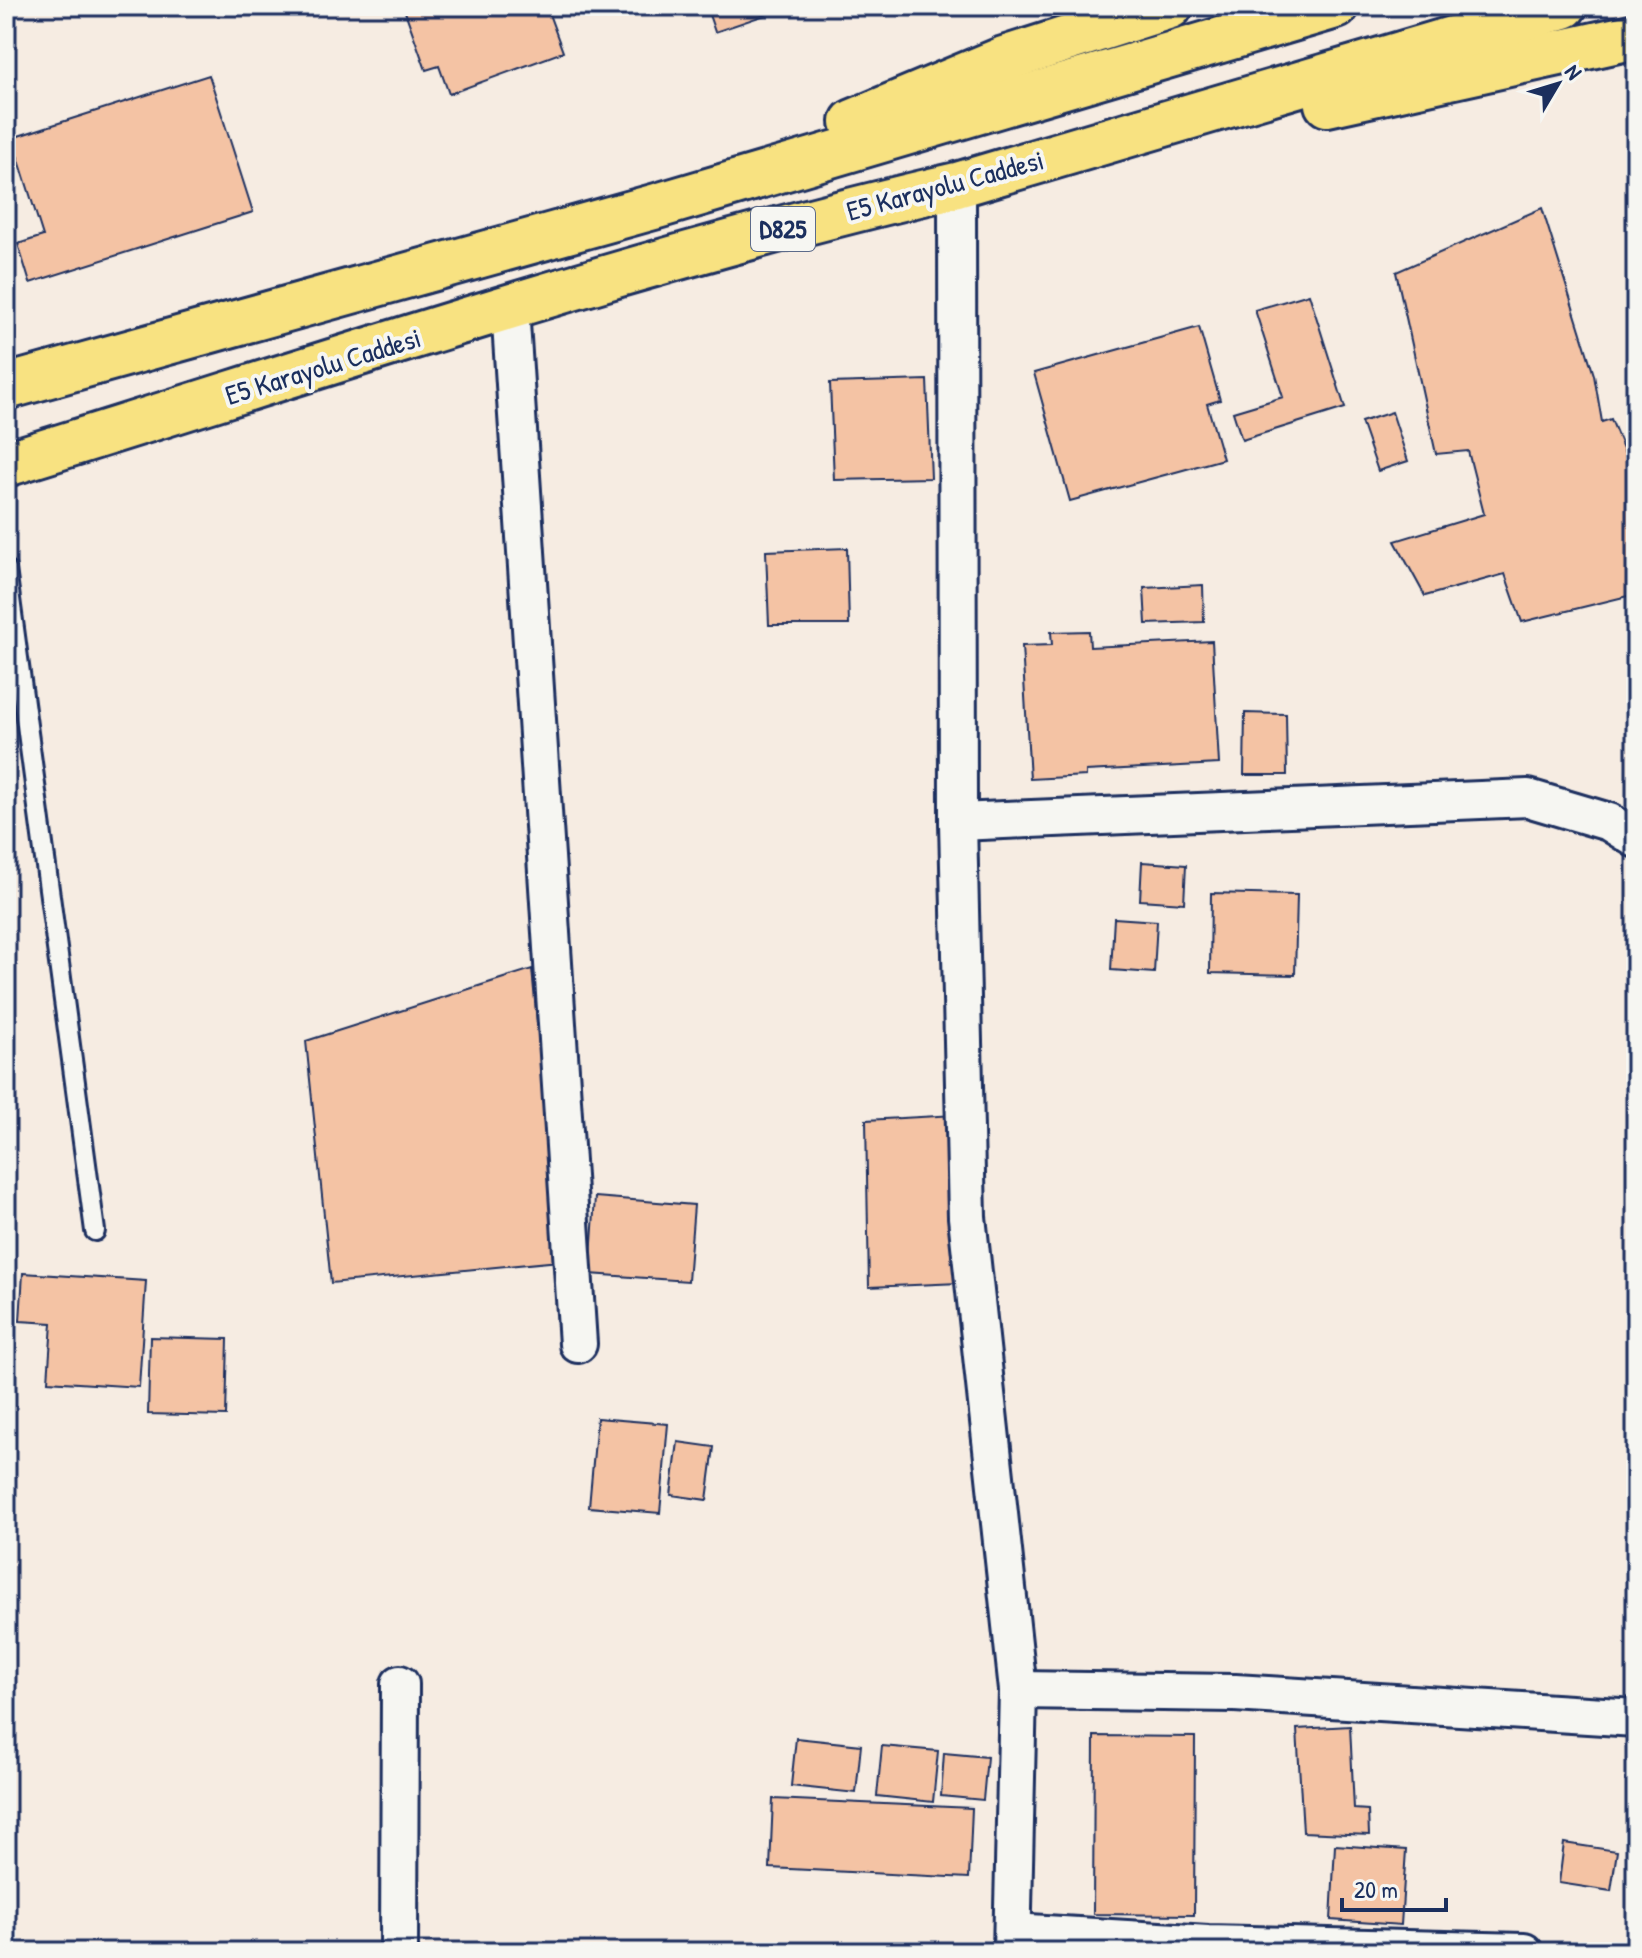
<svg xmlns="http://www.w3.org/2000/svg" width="1642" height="1958" font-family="'Patrick Hand',sans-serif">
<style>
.building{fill:#f4c3a4;stroke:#1b2f5e;stroke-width:2}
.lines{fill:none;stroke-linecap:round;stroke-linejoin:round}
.service-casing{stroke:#1b2f5e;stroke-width:24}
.minor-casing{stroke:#1b2f5e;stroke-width:42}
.trunk-casing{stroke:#1b2f5e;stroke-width:50}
.service{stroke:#f6f6f2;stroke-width:18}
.minor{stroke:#f6f6f2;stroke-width:36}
.trunk{stroke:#f8e281;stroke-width:44}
.labels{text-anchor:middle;stroke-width:8;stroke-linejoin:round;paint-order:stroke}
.shield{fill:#f6f6f2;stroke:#5d6b8a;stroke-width:2}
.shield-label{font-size:26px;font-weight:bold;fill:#1b2f5e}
.street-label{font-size:28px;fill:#1b2f5e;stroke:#f6f6f2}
</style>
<rect width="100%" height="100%" fill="#f6ece2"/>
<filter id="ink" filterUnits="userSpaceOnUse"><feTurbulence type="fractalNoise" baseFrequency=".0125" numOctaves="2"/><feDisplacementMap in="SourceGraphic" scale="16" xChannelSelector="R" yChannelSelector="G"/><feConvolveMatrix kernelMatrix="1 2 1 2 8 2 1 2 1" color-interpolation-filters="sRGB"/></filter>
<g filter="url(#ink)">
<g class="building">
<path d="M403 6H546L563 52 449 94 439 66 426 70Z"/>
<path d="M706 6H765L768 14 715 32Z"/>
<path d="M209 75 253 212 30 283 18 244 43 236 12 138Z"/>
<path d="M1542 208 1594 375 1602 422 1611 419 1636 480V594L1522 622 1505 574 1425 596 1395 541 1484 514 1468 451 1436 454 1396 272Z"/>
<path d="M1309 294 1345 408 1242 440 1233 412 1283 397 1255 310Z"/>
<path d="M1199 327 1220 400 1207 404 1223 459 1070 501 1034 373Z"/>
<path d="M927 380 931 478 834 480 830 383Z"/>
<path d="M1392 412 1408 461 1378 471 1361 422Z"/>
<path d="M847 548 849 625H769L766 551Z"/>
<path d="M1203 585 1204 622 1146 624 1144 588Z"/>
<path d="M1089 631 1090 647 1212 641 1219 764 1086 771V776L1030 779 1022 646 1052 645 1051 632Z"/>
<path d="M1245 713 1286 714 1287 775H1244Z"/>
<path d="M1142 862 1186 865 1184 903 1140 900Z"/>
<path d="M1211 893 1297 895 1295 975 1210 973Z"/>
<path d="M1114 918 1157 921 1154 973 1111 970Z"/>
<path d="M532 969 559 1261 331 1283 306 1041Z"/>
<path d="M956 1115 959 1283 869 1287 866 1120Z"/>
<path d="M595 1197 694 1205 688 1281 590 1274Z"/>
<path d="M23 1273 146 1281 139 1387 48 1381 52 1323 20 1321Z"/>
<path d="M150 1337 228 1339 226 1416 148 1414Z"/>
<path d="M597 1418 668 1424 660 1513 589 1507Z"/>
<path d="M678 1442 714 1447 707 1500 671 1495Z"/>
<path d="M1350 1726 1354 1809 1368 1810 1369 1835 1303 1832 1297 1729Z"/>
<path d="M1094 1736 1195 1737 1194 1915 1093 1914Z"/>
<path d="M796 1738 861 1745 856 1793 791 1786Z"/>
<path d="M882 1746 938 1751 933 1802 877 1796Z"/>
<path d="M944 1753 987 1757 983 1800 941 1796Z"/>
<path d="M773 1799 972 1808 969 1878 770 1868Z"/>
<path d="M1564 1843 1617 1851 1611 1891 1559 1883Z"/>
<path d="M1335 1845 1406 1850 1401 1925 1331 1920Z"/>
</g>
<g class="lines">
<g class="service-casing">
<path id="service" d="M6 569 95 1231"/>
</g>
<g class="minor-casing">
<g id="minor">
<path d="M957 185 958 822 967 1217 1018 1690 1012 1952"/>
<path d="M510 308 578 1344"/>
<path d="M958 822 1528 798 1609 822 1636 839"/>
<path d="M1018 1690 1235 1693 1636 1718"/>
<path d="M1013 1932 1208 1944 1524 1952"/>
<path d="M399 1952 400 1684"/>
</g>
</g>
<g class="trunk-casing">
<g id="trunk">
<path d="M1327 104 1636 36"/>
<path d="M853 122 1004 59 1170 6"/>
<path d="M6 387 657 206 1336 6"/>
<path d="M6 464C321 367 636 259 957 185L1564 6"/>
</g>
</g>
<use href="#service" class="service"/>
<use href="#minor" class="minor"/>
<use href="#trunk" class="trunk"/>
</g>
</g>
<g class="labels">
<rect class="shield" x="751" y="207" width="64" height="44" rx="6"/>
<g class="shield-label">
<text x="783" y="238">D825</text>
</g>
<g class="street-label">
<text transform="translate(945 185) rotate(-15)" y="10">E5 Karayolu Caddesi</text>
<text transform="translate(323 366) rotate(-17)" y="10">E5 Karayolu Caddesi</text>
</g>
</g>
<rect width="1642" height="1958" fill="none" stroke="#f6f6f2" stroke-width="32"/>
<rect x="16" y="16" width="1610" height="1926" fill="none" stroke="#1b2f5e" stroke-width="3" filter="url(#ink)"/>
<g transform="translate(1558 84) rotate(52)" stroke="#f6f6f2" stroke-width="6" paint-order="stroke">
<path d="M0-6L14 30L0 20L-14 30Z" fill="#1b2f5e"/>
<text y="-12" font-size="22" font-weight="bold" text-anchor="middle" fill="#1b2f5e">N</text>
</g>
<path d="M1342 1898v12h104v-12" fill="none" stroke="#1b2f5e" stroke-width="4"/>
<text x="1354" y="1898" font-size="24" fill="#1b2f5e" stroke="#f6f6f2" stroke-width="6" paint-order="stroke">20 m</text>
</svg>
